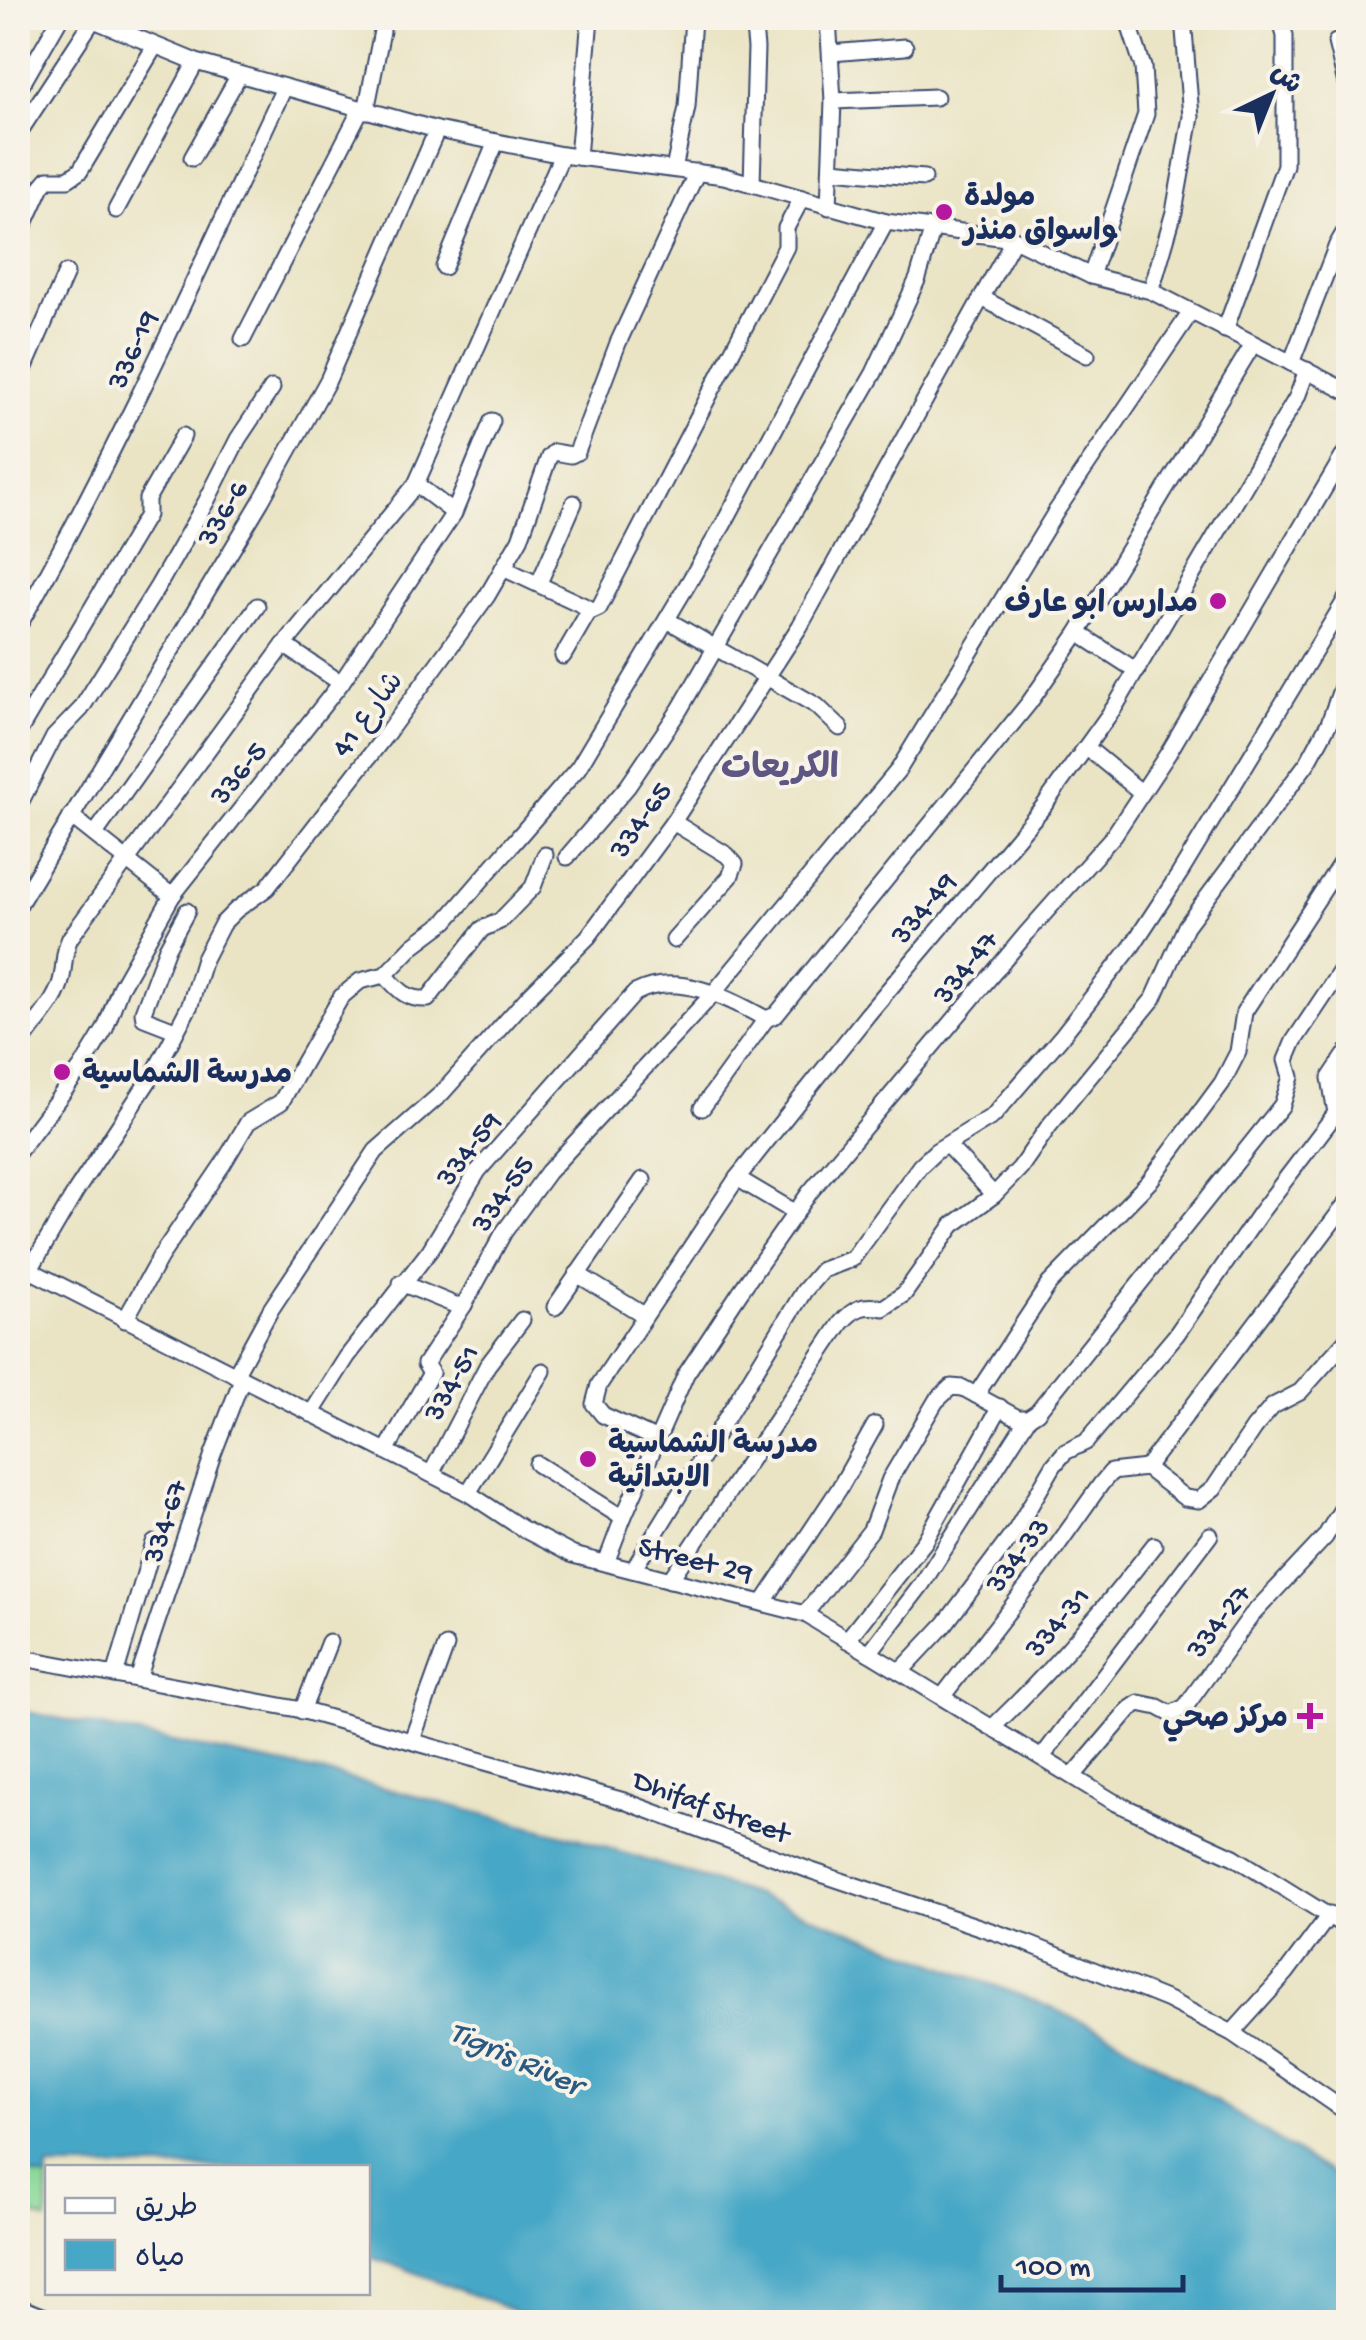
<svg xmlns="http://www.w3.org/2000/svg" width="1366" height="2340" font-family="'Gochi Hand','Playpen Sans Arabic',sans-serif">
<style>
.green{fill:#88d898;stroke:#52847b;stroke-width:2.5}
.water{fill:#46a7c6;stroke:#306b92;stroke-width:2.5}
.lines{fill:none;stroke-linecap:round;stroke-linejoin:round}
.minor-casing{stroke:#3a4a6d;stroke-width:19}
.minor{stroke:#fff;stroke-width:15}
.poi-dot{fill:#b5179e;stroke:#f7f3e8;stroke-width:4}
.labels{text-anchor:middle;stroke-width:8;stroke-linejoin:round;paint-order:stroke}
.poi-label{font-size:30px;font-weight:bold;fill:#1b2f5e;stroke:#f7f3e8;text-anchor:start}
.street-label{font-size:30px;fill:#1b2f5e;stroke:#f7f3e8}
.water-label{font-size:32px;font-style:italic;fill:#2a5982;stroke:#f7f3e8}
.quarter-label{font-size:35px;font-weight:bold;fill:#5e5784;stroke:#f7f3e8}
</style>
<rect width="100%" height="100%" fill="#f7f3e8"/>
<filter id="ink" filterUnits="userSpaceOnUse"><feTurbulence type="fractalNoise" baseFrequency=".01" numOctaves="2"/><feDisplacementMap in="SourceGraphic" scale="20" xChannelSelector="R" yChannelSelector="G"/><feConvolveMatrix kernelMatrix="1 2 1 2 8 2 1 2 1" color-interpolation-filters="sRGB"/></filter>
<filter id="wash" filterUnits="userSpaceOnUse"><feTurbulence type="fractalNoise" baseFrequency=".0048" numOctaves="4" result="noise"/><feDisplacementMap in="SourceGraphic" scale="40" xChannelSelector="R" yChannelSelector="G"/><feGaussianBlur stdDeviation="2.25" result="paint"/><feColorMatrix in="noise" values="0 0 0 0 0 0 0 0 0 0 0 0 0 0 0 0 0 1.4 0 .05"/><feComposite in="paint" operator="in"/></filter>
<g filter="url(#wash)">
<rect width="100%" height="100%" fill="#eae4c5"/>
<path class="green" d="M18 2142 48 2168 47 2221 18 2209Z"/>
<path class="water" d="M18 1710 338 1776 580 1839 753 1894 1038 2002 1114 2036 1348 2185V2322H542L396 2265 368 2257V2168H48L47 2179 18 2170Z"/>
</g>
<g filter="url(#ink)">
<g class="lines">
<g class="minor-casing">
<g id="minor">
<path d="M89 18 196 62 437 130 562 155 724 176 886 222 1014 239 1091 276 1151 291 1348 392"/>
<path d="M828 18 833 101 829 207"/>
<path d="M1336 42 1348 92"/>
<path d="M831 53 905 47"/>
<path d="M18 91 60 18"/>
<path d="M833 101 936 97"/>
<path d="M366 111 382 31 381 18"/>
<path d="M22 128 93 20"/>
<path d="M578 157 590 18"/>
<path d="M192 158 239 75"/>
<path d="M674 169 687 107 693 18"/>
<path d="M832 170 924 178"/>
<path d="M752 184 756 48 753 18"/>
<path d="M116 210 196 62"/>
<path d="M18 239 42 186 48 179H68L80 171 155 46"/>
<path d="M444 267 496 142"/>
<path d="M1091 276 1146 114 1143 67 1127 18"/>
<path d="M1151 291 1174 212 1191 117 1183 18"/>
<path d="M982 298 1087 355"/>
<path d="M1225 330 1285 165V36L1280 18"/>
<path d="M243 339 361 109"/>
<path d="M1291 363 1337 245 1348 226"/>
<path d="M18 383 66 273"/>
<path d="M416 484 454 513"/>
<path d="M503 568 593 610"/>
<path d="M539 583 574 503"/>
<path d="M669 621 817 706 840 728"/>
<path d="M18 627C117 453 199 269 284 88"/>
<path d="M1078 633 1137 671"/>
<path d="M284 645 341 683"/>
<path d="M563 656 588 613 599 608 786 247V228L802 198"/>
<path d="M18 733 147 515V499L183 436"/>
<path d="M1086 747 1142 793"/>
<path d="M18 807 54 737 81 709 158 586 206 502 238 439 272 388"/>
<path d="M71 816 172 896"/>
<path d="M673 822 727 855 735 864 730 877 674 940"/>
<path d="M95 834 257 606"/>
<path d="M567 857 628 786 680 709 874 373 918 278 933 228"/>
<path d="M18 906 261 501 328 380 437 130"/>
<path d="M385 975C399 990 406 1000 428 999L482 929 500 921 533 887 545 855"/>
<path d="M175 1030 144 1018 143 1012 167 948 187 911"/>
<path d="M25 1038C38 1019 58 1000 62 977 65 962 63 953 70 938L284 645 416 484 562 155"/>
<path d="M702 1108 766 1019"/>
<path d="M947 1145 994 1195"/>
<path d="M18 1152 82 1067 105 1029 120 988 172 896 341 683 454 513 492 421"/>
<path d="M737 1178 796 1213"/>
<path d="M18 1264 468 1493 523 1529 573 1555 805 1614 1114 1802 1234 1857 1348 1928"/>
<path d="M577 1274 644 1315"/>
<path d="M401 1283 455 1305H464"/>
<path d="M18 1290 76 1191 157 1068 190 1005 204 959 222 924 236 910 267 888 385 736 487 596 520 539 549 457 554 452 571 455 577 452 618 343 697 172"/>
<path d="M555 1307 643 1180"/>
<path d="M125 1320 160 1257 223 1164 248 1122 281 1102 341 997 360 981 385 975 414 945 446 921 578 768 723 525 886 222"/>
<path d="M235 1375 271 1309 376 1151 442 1093 527 998 588 937 673 822 800 626 1014 239"/>
<path d="M976 1395 1049 1284 1149 1182 1222 1083 1238 1052 1244 1012 1348 852"/>
<path d="M311 1414 347 1357 430 1250 478 1171 635 993C677 971 729 998 766 1019L776 1015 1029 703 1078 633 1253 344"/>
<path d="M655 1439 603 1415 594 1404 599 1385 737 1178 868 1014 1043 807 1116 705 1297 397 1307 370"/>
<path d="M386 1451 431 1373 425 1364 464 1305 504 1232 548 1172 712 995 899 769 1057 510 1191 312"/>
<path d="M537 1464 623 1518 606 1563"/>
<path d="M1146 1468 1348 1201"/>
<path d="M1146 1468 1185 1498 1199 1500 1214 1488 1254 1428 1273 1406 1300 1392 1348 1338"/>
<path d="M431 1474 487 1366 522 1320"/>
<path d="M468 1493 543 1371"/>
<path d="M623 1518 686 1374 740 1292 810 1192 1026 934 1114 835 1169 752 1348 448"/>
<path d="M633 1570 804 1291 822 1270 852 1259 920 1166 936 1151 993 1116 1061 1037 1132 946 1180 873 1348 596"/>
<path d="M670 1580 841 1323C854 1308 863 1304 883 1308L904 1294 953 1225 994 1195 1020 1168 1049 1126 1154 998 1186 926 1308 762 1329 723 1348 670"/>
<path d="M763 1603 839 1489 875 1425"/>
<path d="M805 1614 871 1530 890 1479 936 1401 951 1387 963 1388 1018 1418H1028L1037 1412 1282 1105 1291 1077 1286 1060 1294 1041 1348 960"/>
<path d="M847 1640 925 1541 1000 1407"/>
<path d="M869 1653 922 1584 1028 1418"/>
<path d="M18 1657 297 1709 624 1801 809 1870 1024 1942 1168 2000 1232 2033 1348 2113"/>
<path d="M900 1672 945 1624 1016 1530 1054 1465 1065 1452 1086 1442 1176 1335 1260 1213 1336 1113 1330 1078 1348 1051"/>
<path d="M115 1675 154 1543"/>
<path d="M138 1679 213 1454 242 1379"/>
<path d="M942 1697 1040 1570 1101 1484 1111 1472 1146 1468"/>
<path d="M302 1711 329 1642"/>
<path d="M993 1727C1052 1670 1104 1610 1154 1545"/>
<path d="M412 1740 446 1646"/>
<path d="M1042 1757 1210 1535"/>
<path d="M1073 1776 1130 1709 1139 1703 1158 1707 1171 1714 1185 1707 1251 1616 1325 1537 1348 1499"/>
<path d="M1232 2033 1286 1973 1330 1914"/>
<path d="M18 2307 59 2322"/>
</g>
</g>
<use href="#minor" class="minor"/>
</g>
</g>
<g class="poi-dot">
<circle cx="944" cy="212" r="10"/>
<circle cx="1218" cy="601" r="10"/>
<circle cx="62" cy="1072" r="10"/>
<circle cx="588" cy="1459" r="10"/>
<path d="M1305 1701h10v10h10v10h-10v10h-10v-10h-10v-10h10z"/>
</g>
<g class="labels">
<g class="poi-label">
<text x="964" y="205">مولدة<tspan x="964" dy="34">واسواق منذر</tspan></text>
<text x="1198" y="611" text-anchor="end">مدارس ابو عارف</text>
<text x="82" y="1082">مدرسة الشماسية</text>
<text x="608" y="1452">مدرسة الشماسية<tspan x="608" dy="34">الابتدائية</tspan></text>
<text x="1288" y="1726" text-anchor="end">مركز صحي</text>
</g>
<g class="street-label">
<text transform="translate(131 349) rotate(-65)" y="10">336-19</text>
<text transform="translate(221 512) rotate(-59)" y="10">336-6</text>
<text transform="translate(366 713) rotate(-53)" y="10">شارع 41</text>
<text transform="translate(237 772) rotate(-51)" y="10">336-5</text>
<text transform="translate(639 819) rotate(-55)" y="10">334-65</text>
<text transform="translate(922 907) rotate(-50)" y="10">334-49</text>
<text transform="translate(964 966) rotate(-51)" y="10">334-47</text>
<text transform="translate(467 1148) rotate(-52)" y="10">334-59</text>
<text transform="translate(501 1193) rotate(-55)" y="10">334-55</text>
<text transform="translate(450 1382) rotate(-60)" y="10">334-51</text>
<text transform="translate(163 1521) rotate(-72)" y="10">334-67</text>
<text transform="translate(1016 1554) rotate(-53)" y="10">334-33</text>
<text transform="translate(696 1558) rotate(14)" y="10">Street 29</text>
<text transform="translate(1217 1620) rotate(-52)" y="10">334-27</text>
<text transform="translate(1056 1621) rotate(-49)" y="10">334-31</text>
<text transform="translate(712 1805) rotate(20)" y="10">Dhifaf Street</text>
</g>
<g class="water-label">
<text transform="translate(517 2056) rotate(24)" y="11">Tigris River</text>
</g>
<g class="quarter-label">
<text x="780" y="777">الكريعات</text>
</g>
</g>
<rect width="1366" height="2340" fill="none" stroke="#f7f3e8" stroke-width="60"/>
<rect x="45" y="2165" width="325" height="130" fill="#f7f3e8" stroke="#9fa5b1" stroke-width="2.5"/>
<rect x="65" y="2198" width="50" height="15" fill="#ffffff" stroke="#9fa5b1" stroke-width="2.5"/>
<text x="135" y="2215" font-size="30" fill="#1b2f5e">طريق</text>
<rect x="65" y="2240" width="50" height="30" fill="#46a7c6" stroke="#9fa5b1" stroke-width="2.5"/>
<text x="135" y="2265" font-size="30" fill="#1b2f5e">مياه</text>
<g transform="translate(1271 95) rotate(43)" stroke="#f7f3e8" stroke-width="8" paint-order="stroke">
<path d="M0-8L18 38L0 25L-18 38Z" fill="#1b2f5e"/>
<text y="-15" font-size="28" font-weight="bold" text-anchor="middle" fill="#1b2f5e">ش</text>
</g>
<path d="M1001 2275v15h182v-15" fill="none" stroke="#1b2f5e" stroke-width="5"/>
<text x="1016" y="2275" font-size="30" fill="#1b2f5e" stroke="#f7f3e8" stroke-width="8" paint-order="stroke">100 m</text>
</svg>
